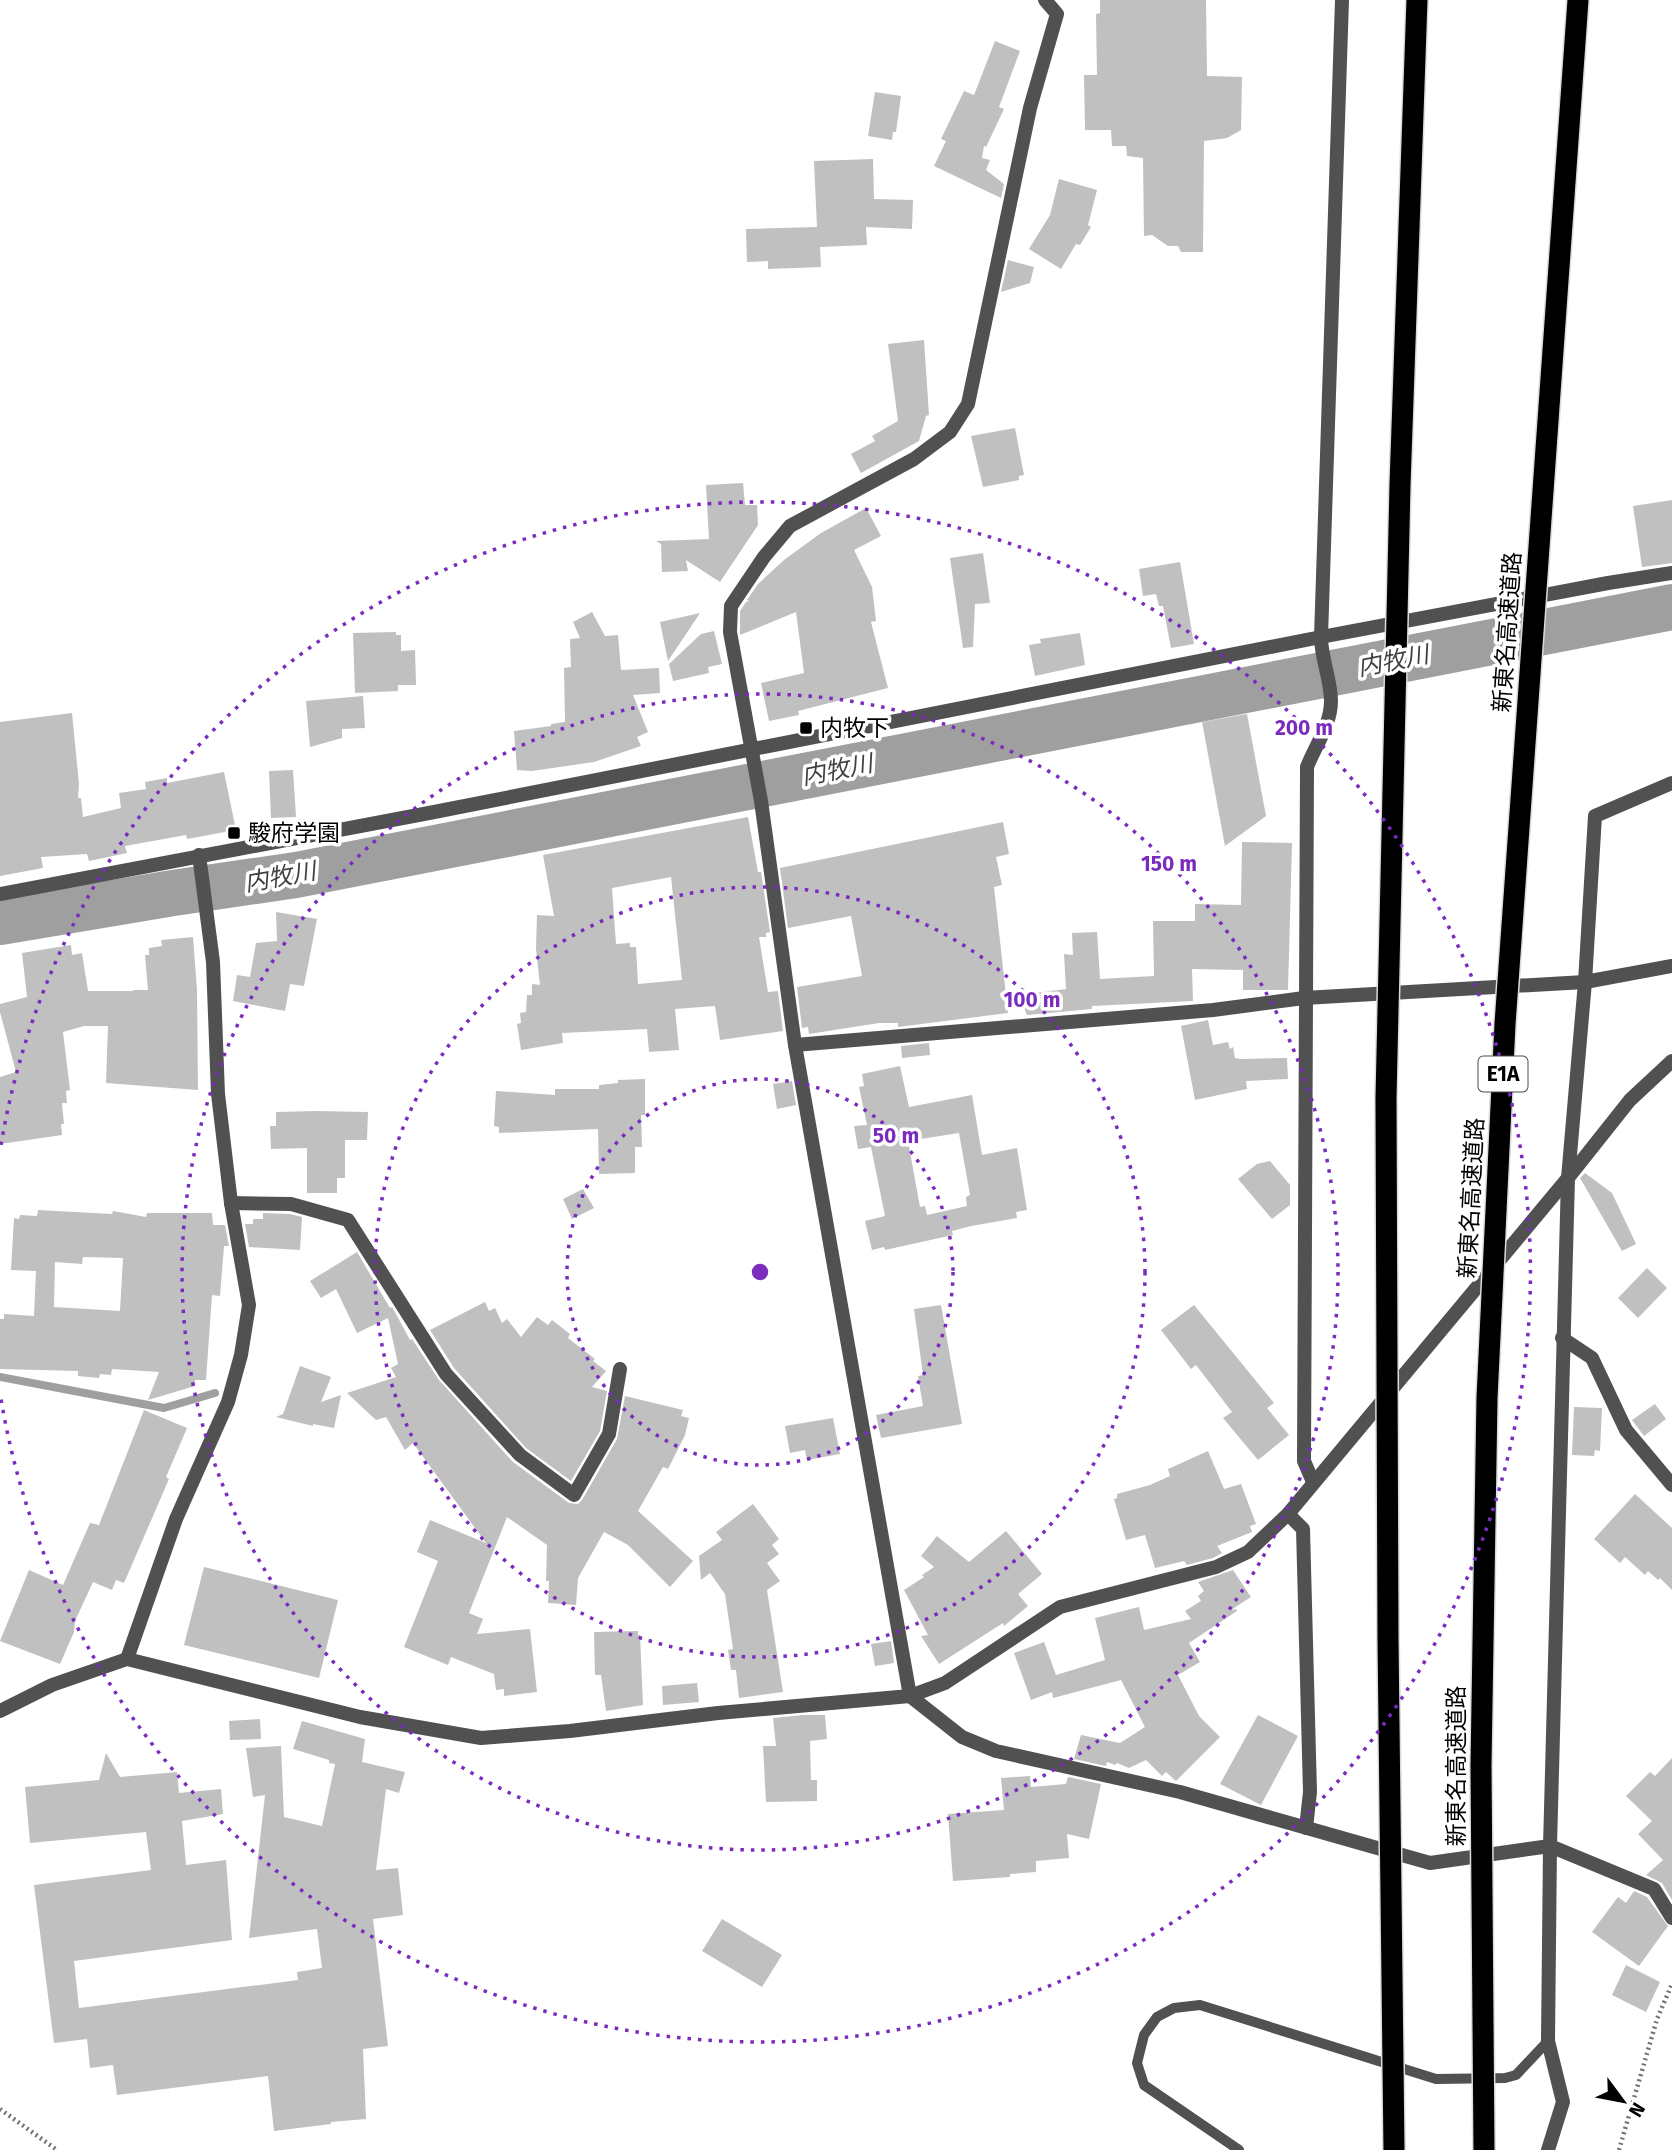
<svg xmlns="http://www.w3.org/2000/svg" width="1672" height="2150" font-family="'Fira Sans','Noto Sans JP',sans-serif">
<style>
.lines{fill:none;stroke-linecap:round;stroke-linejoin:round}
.stream{stroke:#9f9f9f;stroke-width:8}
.river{stroke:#9f9f9f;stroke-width:46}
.building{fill:#c0c0c0;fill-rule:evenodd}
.path{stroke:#737373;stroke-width:4.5;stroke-dasharray:2 3.5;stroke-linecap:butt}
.service{stroke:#515151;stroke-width:10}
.minor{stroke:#515151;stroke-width:14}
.tertiary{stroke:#515151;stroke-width:14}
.motorway-bridge-casing{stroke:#dbdbdb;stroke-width:24;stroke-linecap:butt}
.motorway-bridge{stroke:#000;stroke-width:21}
.ring{fill:none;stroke:#7b2cbf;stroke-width:3.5;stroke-dasharray:3.5 7}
.poi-dot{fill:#000;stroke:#fff;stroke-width:2.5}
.labels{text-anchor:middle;stroke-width:7;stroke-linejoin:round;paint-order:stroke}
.shield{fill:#fff;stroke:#4c4c4c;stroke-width:2}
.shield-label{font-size:21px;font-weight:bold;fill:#000}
.street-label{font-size:23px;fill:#000;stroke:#fff}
.poi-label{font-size:23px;fill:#000;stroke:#fff;text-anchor:start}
.water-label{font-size:24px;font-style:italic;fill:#404040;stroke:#fff}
.centre{fill:#7b2cbf;stroke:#fff;stroke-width:3.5}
.ring-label{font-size:21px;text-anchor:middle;font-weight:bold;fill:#7b2cbf;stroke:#fff;stroke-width:7;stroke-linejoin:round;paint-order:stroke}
</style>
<rect width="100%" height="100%" fill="#fff"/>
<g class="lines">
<path class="stream" d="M0 1377 164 1408 215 1393"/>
<path class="river" d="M0 922 173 893 296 875 1672 607"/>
</g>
<g class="building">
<path d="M1100 0H1206L1207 76 1242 77 1241 130 1227 138 1204 141 1203 252H1181L1178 246H1168L1152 235 1144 236 1143 158 1127 156 1126 146H1112L1111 130H1085L1084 75H1097L1096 14 1100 13Z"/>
<path d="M995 41 1020 51 999 107 1004 109 986 147 984 146 982 158 990 160 986 170 1004 184 1001 198 934 166 946 141 941 139 964 91 974 95Z"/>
<path d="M875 92 901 96 896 132H893L892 140 868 136Z"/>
<path d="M873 159 874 199 913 200 912 229 866 227 867 245 820 247 821 267 768 269V261L747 262 746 229 817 227 814 161Z"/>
<path d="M1059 179 1097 190 1088 225 1091 227 1080 245 1076 244 1061 269 1029 249 1050 215Z"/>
<path d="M1008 260 1034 267 1030 283 1001 292Z"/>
<path d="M924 340 929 415 926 416 919 441 861 473 851 454 875 441 872 436 898 421 888 344Z"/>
<path d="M1015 428 1024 475 1019 476V480L983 487 971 436Z"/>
<path d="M743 483 745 505H757L758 525 720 582 686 560 688 571 662 572 661 544 656 541 709 539 706 485Z"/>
<path d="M1672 500V563L1642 567 1633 506Z"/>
<path d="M866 508 881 536 854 550 872 587 876 621 871 622 888 688 798 711 799 715 769 721 761 683 804 673 796 612 740 635V611L746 602 749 601 747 600 758 584 784 560 821 533Z"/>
<path d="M983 553 990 603 975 604 973 647 963 648 950 558Z"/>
<path d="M1180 562 1194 644 1171 648 1163 606H1159L1156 594 1143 596 1139 569Z"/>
<path d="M592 612 605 636 618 635 621 670 659 668 660 693 633 695 648 732 637 737 641 746 594 762 532 771 517 770 514 731 551 726V724L565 722 564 668 571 667 570 639 580 638 573 622Z"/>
<path d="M700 613 668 661 660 622Z"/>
<path d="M714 631 722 664 708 667 709 673 673 681 669 664 701 634Z"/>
<path d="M396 632V635H401V651L415 650 416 685H398V691L355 693 353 633Z"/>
<path d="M1080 633 1085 665 1035 676 1029 645 1041 643 1040 639Z"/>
<path d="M363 696 365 728 342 729V738L310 747 306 701Z"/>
<path d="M72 713 79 784 78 798H81L83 817 121 808 119 793 146 789 145 782 167 778V783L224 772 236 830 187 839 186 835 125 846 127 853 89 861 87 854 41 857 43 868 0 876V722Z"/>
<path d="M1247 714 1266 816 1225 846 1202 722Z"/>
<path d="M293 770 296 817 271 818 269 771Z"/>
<path d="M748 817 758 872H761L770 932 766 933V937H759L768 992 778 991 783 1031 720 1040 715 1006 675 1009 679 1050 649 1052 647 1029 562 1033 563 1043 521 1050 517 1024 521 1023 520 1013 526 1012 527 995H532V984L540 985 536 949 537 915 554 916 543 855ZM671 877 682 980 638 984 636 947H630V943L616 944 612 888Z"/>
<path d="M1003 822 1009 854 996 857 1002 885 994 887 1008 1013 898 1027V1023H879L809 1034 808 1027 802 1028 797 987 862 976 851 916 788 928 780 868Z"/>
<path d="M1242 842 1292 843 1288 990H1243V970L1192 969 1193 1001 1092 1006V1009L1027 1015 1019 995 1066 989 1064 954 1073 955 1072 933 1097 932 1100 979 1154 976 1153 921H1195V904L1241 905Z"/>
<path d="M276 912 317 919 304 986 290 984 285 1011 233 1001 237 975 250 977 256 943 277 941Z"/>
<path d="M193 937 197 990 198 1090 106 1083 108 1026H84L63 1032 70 1090 66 1091 67 1103H62L64 1124H61L62 1135 0 1144V1077L16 1072 0 1012V1004L27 997 22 953 71 945 72 955 82 953 88 991H133V990H148L145 955H149V948L162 946 161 940Z"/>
<path d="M1208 1020 1213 1045 1228 1042 1230 1049 1233 1047 1235 1058 1241 1059 1287 1058 1288 1079 1246 1081 1247 1089 1195 1100 1181 1026Z"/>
<path d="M929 1043 930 1055 902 1058 901 1046Z"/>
<path d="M900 1066 909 1107 972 1095 982 1155 1017 1148 1027 1210 1016 1212 1017 1218 971 1226 952 1231 953 1235 885 1250 884 1247 872 1250 865 1221 885 1216 871 1147 858 1149 854 1126 867 1125 859 1087 864 1086 862 1074ZM959 1133 970 1195 966 1197 967 1206 927 1215 925 1206 920 1207 908 1141Z"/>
<path d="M645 1079V1115H641L642 1147H635V1173L599 1174 598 1129 499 1133V1127L494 1126 496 1091 555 1095V1089H599V1085L618 1083V1080Z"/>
<path d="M792 1081 796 1105 777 1109 773 1084Z"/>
<path d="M316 1111 368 1112 367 1140H345V1178H337V1193H307V1148L271 1149 270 1126H276V1112Z"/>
<path d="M1270 1161 1290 1185V1205L1272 1219 1238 1179 1257 1164Z"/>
<path d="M1585 1173 1612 1193 1636 1244 1622 1251 1580 1178Z"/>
<path d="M583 1189 594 1208 572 1219 563 1199Z"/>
<path d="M38 1210 112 1214 113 1211 146 1217 147 1213H212L213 1225H225L229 1246H224L220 1296 212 1295 206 1380H195V1386L148 1400 159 1372 112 1369 111 1375 100 1374 99 1378 78 1376V1371L0 1369V1319H4V1314L34 1316 36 1271 11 1270 14 1218 19 1219 20 1215 37 1216ZM83 1257 123 1258 120 1311 54 1307 55 1262 82 1264Z"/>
<path d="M263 1213 290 1214 302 1217 300 1250 249 1247 245 1224H253V1219H263Z"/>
<path d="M357 1252 390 1308 392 1307 396 1314 410 1340 412 1339 439 1380 513 1462 569 1503 578 1504 582 1500 617 1439 625 1396 683 1410 681 1416 689 1418 685 1435 668 1469 663 1467 638 1511 693 1561 670 1587 628 1545 604 1532 578 1578 576 1605 548 1603 549 1581H546L547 1545 507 1517 469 1613 483 1619 477 1634 530 1629 537 1692 504 1696V1689L496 1690 494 1674 451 1657 448 1665 404 1647 438 1561 417 1552 430 1520 486 1543 413 1443 405 1450 386 1417 376 1420 347 1393 396 1377 391 1368 398 1364 388 1318 357 1333 336 1289 321 1298 310 1281Z"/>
<path d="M1647 1268 1667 1288 1638 1318 1618 1298Z"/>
<path d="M485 1302 489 1311 495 1308 502 1323 507 1319 521 1337 537 1317 548 1325 552 1320 570 1334 568 1338 595 1359 593 1361 606 1371 592 1387 607 1391 600 1431 571 1481 526 1448 454 1368 430 1330Z"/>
<path d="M941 1305 962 1424 881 1438 876 1415 923 1406 918 1376 923 1375 914 1309Z"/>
<path d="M1194 1305 1274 1403 1267 1408 1289 1435 1258 1460 1223 1418 1232 1412 1196 1365 1191 1369 1161 1330Z"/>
<path d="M300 1366 331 1377 321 1402 341 1395 334 1428 313 1424V1426L276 1417 283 1414Z"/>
<path d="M1655 1404 1666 1419 1644 1436 1632 1420Z"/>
<path d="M1574 1407 1602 1408 1600 1451 1595 1450 1594 1456 1572 1455Z"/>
<path d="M144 1410 187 1428 166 1477 169 1479 124 1583 116 1580 112 1590 93 1582 75 1621 74 1632 60 1664 0 1641 29 1570 63 1585 90 1523 99 1525Z"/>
<path d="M833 1418 840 1454 807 1460 805 1450 790 1453 785 1426Z"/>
<path d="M1208 1451 1224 1489 1241 1484 1256 1524 1250 1526 1252 1532 1217 1546 1222 1553 1213 1558 1187 1565 1184 1561 1155 1568 1145 1535 1126 1540 1114 1499 1117 1498V1494L1150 1485 1170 1476 1168 1469Z"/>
<path d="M1635 1494 1672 1528V1590L1660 1578 1658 1580 1648 1571 1645 1575 1625 1557 1620 1563 1594 1539Z"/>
<path d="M753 1504 779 1539 772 1545 779 1554 767 1563 780 1581 767 1590 783 1692 739 1698 736 1670H731L728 1650 733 1649 725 1594 710 1573 701 1580 699 1556 722 1540 716 1532Z"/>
<path d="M1006 1531 1042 1574 1018 1594 1028 1606 1004 1626 1003 1623 939 1664 921 1636 928 1635 904 1590 924 1577 922 1575 934 1567 921 1556 937 1536 969 1562Z"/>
<path d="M204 1567 338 1600 319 1678 184 1645Z"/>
<path d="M1233 1570 1251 1597 1231 1610 1236 1609 1237 1611 1189 1643 1200 1662 1178 1675 1199 1716 1220 1737 1176 1781 1166 1772 1162 1776 1146 1760 1129 1768 1117 1763 1115 1765 1107 1762 1106 1766 1074 1759 1081 1735 1120 1743 1145 1727 1121 1680 1053 1698 1052 1692 1031 1700 1014 1653 1044 1642 1056 1675 1105 1660 1095 1618 1139 1607 1144 1630 1191 1619 1185 1611 1201 1601 1198 1596 1204 1591 1198 1582Z"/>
<path d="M638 1631V1635H640L643 1705 606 1711 601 1675H595L594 1632Z"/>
<path d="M891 1641 894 1663 875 1666 871 1644Z"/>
<path d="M697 1683 699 1702 663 1705 662 1686Z"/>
<path d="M803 1715H825L827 1739 810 1741 811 1780H817V1801L766 1802 763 1746H776L773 1718Z"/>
<path d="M1258 1715 1298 1736 1261 1805 1220 1784Z"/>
<path d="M260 1719 261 1739 230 1740 229 1721Z"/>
<path d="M302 1721 365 1739 362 1762 405 1772 399 1793 386 1789 376 1870 398 1868 403 1915 373 1919 388 2046 363 2049 366 2119 331 2122V2124L274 2131 268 2076 117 2095 113 2065 90 2068 87 2039 54 2043 34 1885 151 1870 146 1832 30 1843 25 1787 99 1780 106 1753 120 1777 177 1772 179 1793 221 1789 223 1814 182 1821 186 1865 226 1860 232 1940 74 1961 79 2008 298 1980 297 1972 322 1968 317 1929 249 1938 265 1795 253 1797 246 1748 281 1746 284 1817 322 1826 335 1764 329 1763V1760L293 1749Z"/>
<path d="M1672 1758V1900L1662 1883 1646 1875 1663 1860 1638 1834 1652 1821 1626 1796 1650 1772 1655 1776Z"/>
<path d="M1030 1776 1031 1787 1066 1784 1068 1777 1101 1784 1089 1839 1067 1834 1069 1858 1036 1861V1872L1010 1874V1877L953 1881 948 1814 1004 1810 1001 1778Z"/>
<path d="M1634 1891 1647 1897 1668 1926 1639 1966 1592 1932 1618 1897 1626 1903Z"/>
<path d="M722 1919 782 1955 762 1987 702 1951Z"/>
<path d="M1626 1965 1660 1982 1646 2012 1612 1995Z"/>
</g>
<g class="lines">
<g class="path">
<path d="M0 2109 57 2150"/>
<path d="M1619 2150 1657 2019 1672 1984"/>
</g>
<path class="service" d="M1239 2150 1144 2085 1137 2063 1144 2035 1157 2017 1174 2008 1200 2005 1436 2079 1505 2078 1516 2075 1548 2041"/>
<g class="minor">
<path d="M1045 0 1057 14 1030 108 968 404 950 432 914 459 790 526 764 557 731 606 730 632 761 801 795 1045 910 1696 962 1737 996 1751 1180 1792 1430 1863 1550 1846 1654 1889 1672 1918"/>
<path d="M795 1045 1213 1010 1304 998 1585 982 1672 966"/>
<path d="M231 1203 291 1204 348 1220 446 1374 520 1455 574 1495 609 1434 620 1369"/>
<path d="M1562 1338 1592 1358 1626 1430 1672 1485"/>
<path d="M1313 1482 1304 1461 1307 767C1315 746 1331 725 1331 701 1331 680 1321 658 1321 637L1342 0"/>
<path d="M1288 1514 1303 1529 1310 1792 1306 1828"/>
<path d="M127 1659 176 1519 228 1402 241 1355 249 1305 231 1203 218 1094 213 962 199 855"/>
<path d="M0 1711 52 1685 127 1659 360 1717 481 1738 570 1731 718 1713 910 1696 945 1683 1060 1607 1216 1567 1248 1552 1288 1514 1568 1178 1630 1100 1672 1061"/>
<path d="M1548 2150 1563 2102 1548 2041 1550 1846 1568 1178 1585 982 1595 816 1672 783"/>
</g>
<path class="tertiary" d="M0 894 429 813 1321 637 1608 583 1672 573"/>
<g class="motorway-bridge-casing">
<g id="motorway-bridge">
<path d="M1394 2150 1388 1638 1386 1098 1400 485 1417 0"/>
<path d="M1484 2150 1481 1765 1487 1398 1505 1024 1578 0"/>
</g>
</g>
<use href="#motorway-bridge" class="motorway-bridge"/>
</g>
<g class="ring">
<circle cx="760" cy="1272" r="193"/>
<circle cx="760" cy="1272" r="385"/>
<circle cx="760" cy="1272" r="578"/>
<path d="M1 1145A770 770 0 1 1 1 1399"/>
</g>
<g class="poi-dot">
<rect x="799" y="721" width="14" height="14" rx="3.5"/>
<rect x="227" y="826" width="14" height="14" rx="3.5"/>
</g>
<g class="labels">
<rect class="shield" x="1478.5" y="1056.5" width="49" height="35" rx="5"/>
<g class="shield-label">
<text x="1503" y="1081">E1A</text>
</g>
<g class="street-label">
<text transform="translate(1507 632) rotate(-86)" y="8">新東名高速道路</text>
<text transform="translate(1471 1198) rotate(-87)" y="8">新東名高速道路</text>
<text transform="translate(1456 1766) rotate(-90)" y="8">新東名高速道路</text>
</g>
<g class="poi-label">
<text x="820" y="736">内牧下</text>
<text x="248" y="841">駿府学園</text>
</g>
<g class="water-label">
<text transform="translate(1393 661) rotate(-11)" y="8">内牧川</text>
<text transform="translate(837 770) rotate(-11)" y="8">内牧川</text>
<text transform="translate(280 877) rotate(-10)" y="8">内牧川</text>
</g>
</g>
<circle cx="760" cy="1272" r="10" class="centre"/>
<g class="ring-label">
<text x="1304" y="735">200 m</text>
<text x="1169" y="871">150 m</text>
<text x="1032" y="1007">100 m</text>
<text x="896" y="1143">50 m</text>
</g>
<g transform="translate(1623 2101) rotate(122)" stroke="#ffffff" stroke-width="5" paint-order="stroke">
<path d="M0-5L12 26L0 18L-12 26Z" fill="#000000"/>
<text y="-10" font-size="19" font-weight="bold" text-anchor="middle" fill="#000000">N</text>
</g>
</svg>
